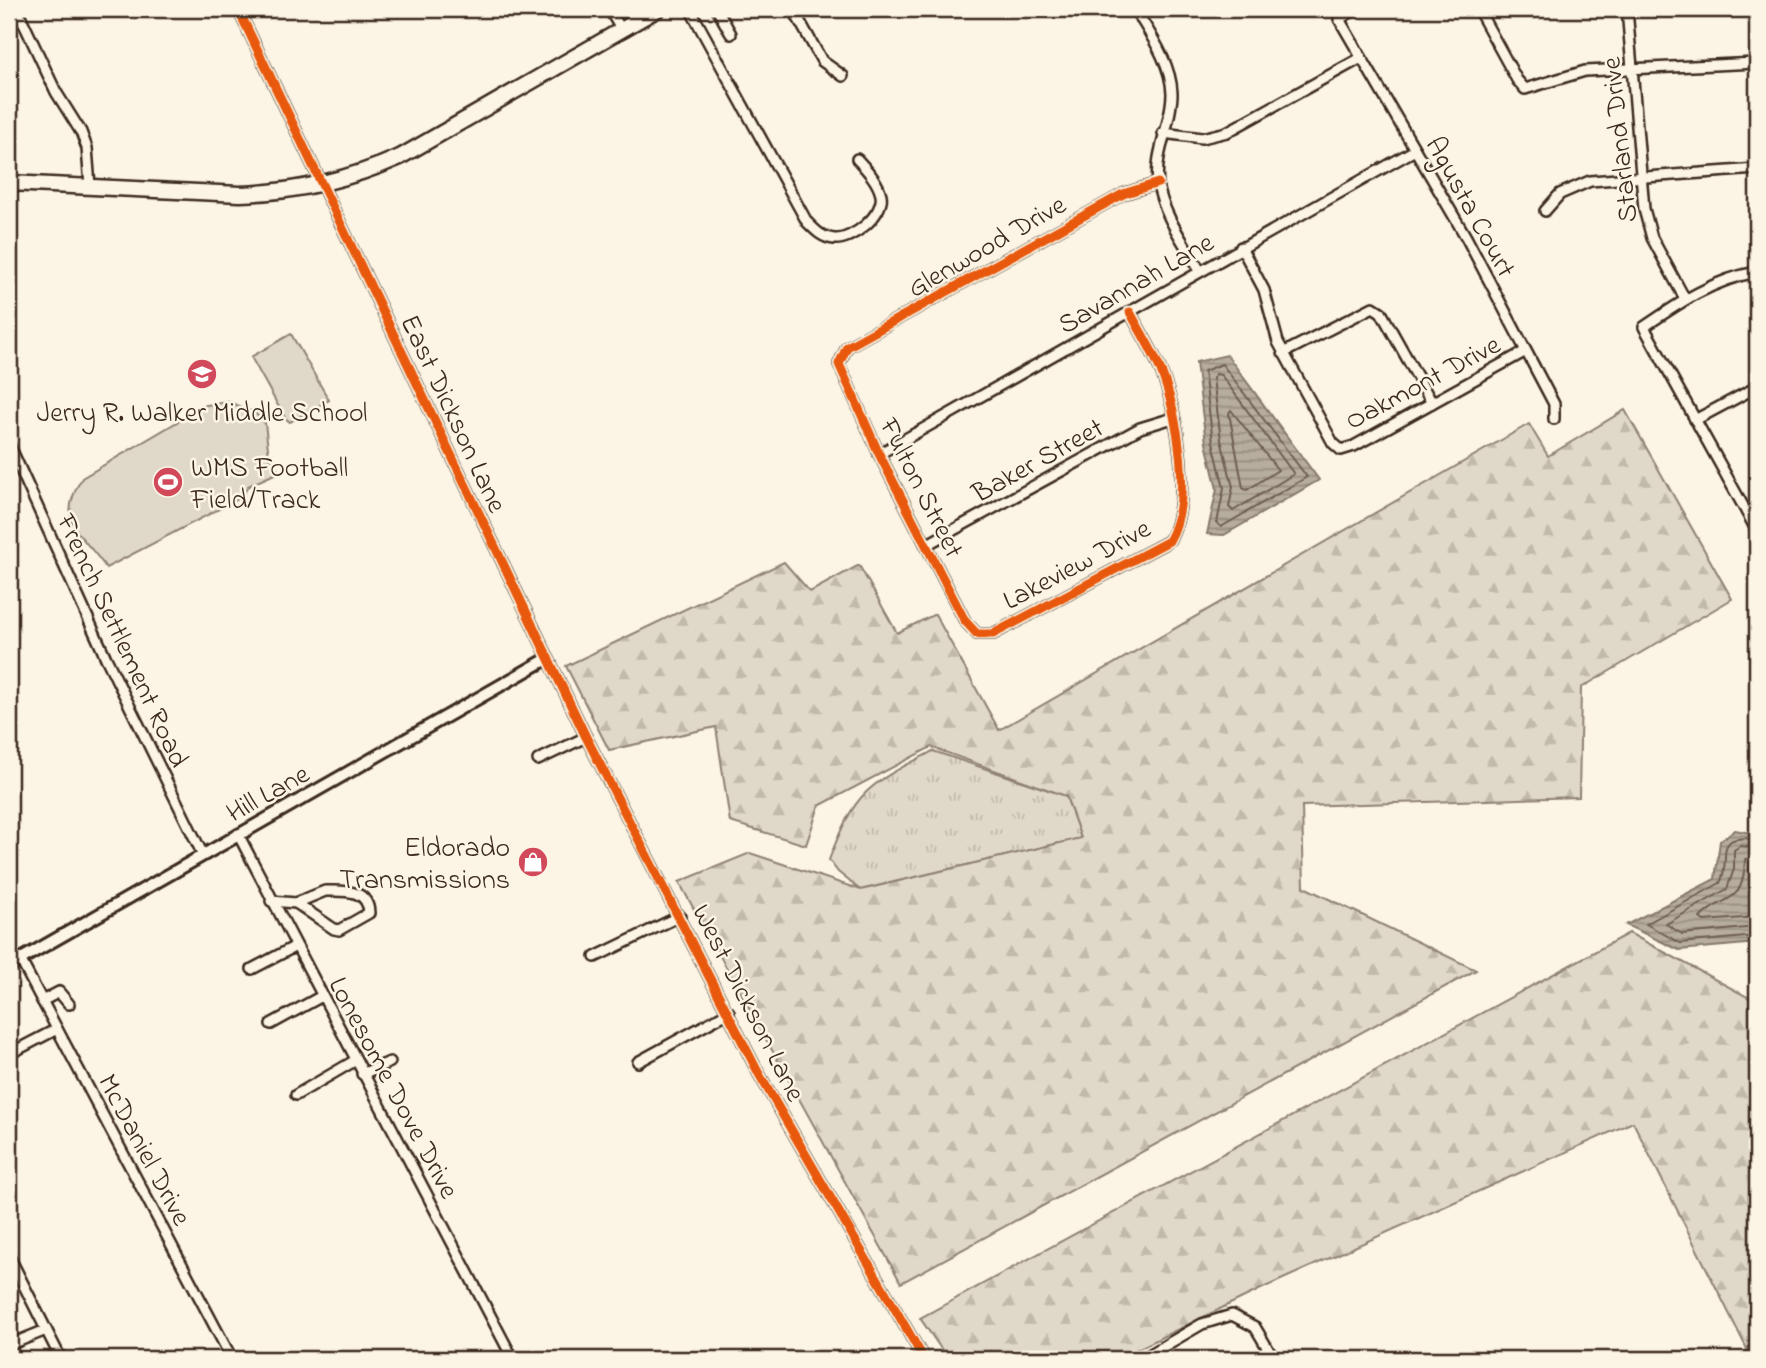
<svg xmlns="http://www.w3.org/2000/svg" width="1766" height="1368" font-family="'Indie Flower',sans-serif">
<style>
.grass{fill:url(#grass-tufts);stroke:#8e8173;stroke-width:2}
.forest{fill:url(#forest-firs);stroke:#8e8173;stroke-width:2}
.pitch{fill:#e0d8c8;stroke:#8e8173;stroke-width:2}
.water{fill:url(#water-rules);stroke:#85796b;stroke-width:2}
.lines{fill:none;stroke-linecap:round;stroke-linejoin:round}
.shore{stroke:#6d5e51;stroke-width:2}
.minor-casing{stroke:#3b2a1e;stroke-width:14}
.tertiary-casing{stroke:#3b2a1e;stroke-width:16}
.primary-casing{stroke:#3b2a1e;stroke-width:19}
.minor{stroke:#fcf5e5;stroke-width:9}
.tertiary{stroke:#fcf5e5;stroke-width:10}
.primary{stroke:#fcf5e5;stroke-width:14}
.cycleway-casing{stroke:#fcf5e5;stroke-width:13}
.cycleway{stroke:#e8590c;stroke-width:9}
.labels{text-anchor:middle;stroke-width:5;stroke-linejoin:round;paint-order:stroke}
.street-label{font-size:28px;fill:#3b2a1e;stroke:#fcf5e5}
.poi-label{font-size:28px;fill:#3b2a1e;stroke:#fcf5e5}
</style>
<defs>
<pattern id="grass-tufts" width="24" height="20" patternUnits="userSpaceOnUse" patternTransform="scale(1.75)"><rect width="24" height="20" fill="#e0d8c8"/><path d="M3 7l-1-3M5 7V3M7 7l1-3M15 17l-1-3M17 17v-4M19 17l1-3" fill="none" stroke="#c1baab"/></pattern>
<pattern id="forest-firs" width="22" height="20" patternUnits="userSpaceOnUse" patternTransform="scale(1.75)"><rect width="22" height="20" fill="#e0d8c8"/><path d="M5 1l3.5 6h-7zM16 11l3.5 6h-7z" fill="#c1baab"/></pattern>
<pattern id="water-rules" width="6" height="5" patternUnits="userSpaceOnUse" patternTransform="scale(1.75)"><rect width="6" height="5" fill="#b7ad9e"/><path d="M0 2.5h6" fill="none" stroke="#968d80"/></pattern>
</defs>
<rect width="100%" height="100%" fill="#fcf5e5"/>
<filter id="ink" filterUnits="userSpaceOnUse"><feTurbulence type="fractalNoise" baseFrequency=".0143" numOctaves="2"/><feDisplacementMap in="SourceGraphic" scale="14" xChannelSelector="R" yChannelSelector="G"/><feConvolveMatrix kernelMatrix="1 2 1 2 8 2 1 2 1" color-interpolation-filters="sRGB"/></filter>
<g filter="url(#ink)">
<path class="grass" d="M933 751 1066 796 1081 838 860 890 838 872 829 860C855 790 869 784 933 751Z"/>
<g class="forest">
<path d="M1625 410 1732 599 1581 688 1579 797 1302 806 1304 887 1476 970 901 1283 679 882 750 853 861 890 1081 838 1066 796 931 747 819 806 806 845 730 822 716 727 609 750 566 666 784 562 810 592 859 565 897 633 935 614 999 730 1529 424 1548 456Z"/>
<path d="M1629 933 1757 1002V1359H1752L1633 1122 1263 1288 1117 1359H948L920 1318Z"/>
</g>
<g class="pitch">
<path d="M291 334 329 400 290 422 285 418 251 357Z"/>
<path d="M229 402 254 412 265 423 269 457 279 472 248 486 242 497 106 568C84 534 53 525 82 478L206 405Z"/>
</g>
<g class="water">
<path d="M1227 355 1319 480 1224 535 1207 534 1217 489 1206 443 1196 362Z"/>
<path d="M1735 830 1757 834V943L1679 950 1626 925 1715 879 1720 841Z"/>
</g>
<g class="lines">
<g class="shore">
<path d="M1222 364 1307 477 1221 527 1217 523 1224 488 1213 442 1204 371Z"/>
<path d="M1216 374 1221 375 1294 474 1233 511 1229 507 1233 487 1221 440 1213 378Z"/>
<path d="M1231 410 1278 470 1247 490 1243 488 1229 413Z"/>
<path d="M1757 839C1710 834 1733 856 1720 883L1646 924 1680 943 1757 936"/>
<path d="M1757 848 1740 846 1734 850V869L1727 889 1666 924 1682 934 1757 927"/>
<path d="M1757 858 1745 859C1744 908 1723 893 1700 918L1704 921 1757 917"/>
</g>
<g class="minor-casing">
<g id="minor">
<path d="M17 9 56 92 81 132 87 148 90 186"/>
<path d="M238 9 586 737 759 1074 924 1359"/>
<path d="M609 9 621 29"/>
<path d="M627 9 635 21"/>
<path d="M690 9 807 222C815 230 822 238 834 239 852 241 885 214 881 195 878 181 866 169 857 159"/>
<path d="M717 9 731 34"/>
<path d="M793 9 822 61 843 76"/>
<path d="M1135 9C1150 34 1171 63 1172 93 1172 124 1154 152 1158 184 1163 215 1185 244 1200 271"/>
<path d="M1356 9 1339 19 1466 237 1554 404V419"/>
<path d="M1478 9 1517 80 1525 89 1585 71 1757 63"/>
<path d="M1627 9 1644 209 1652 238 1685 299"/>
<path d="M1163 133 1202 138 1227 132 1361 58"/>
<path d="M1545 211 1560 194 1590 181 1757 169"/>
<path d="M1241 247 1264 290 1278 342 1333 443 1341 450 1354 446 1524 352"/>
<path d="M1757 272C1714 279 1679 303 1644 327L1757 531"/>
<path d="M1130 312C1140 331 1153 351 1161 371 1178 413 1193 501 1169 541L993 634H977L965 621 879 454 839 364 847 347 1123 194 1158 183"/>
<path d="M1283 353 1373 307 1381 312 1432 403"/>
<path d="M1695 420 1757 387"/>
<path d="M9 444 106 658 202 853"/>
<path d="M879 454 1415 150"/>
<path d="M1747 513 1757 507"/>
<path d="M926 545 1140 428 1173 418"/>
<path d="M538 760 586 737"/>
<path d="M238 834 513 1359"/>
<path d="M325 891C343 891 368 888 369 913L339 930 334 929 296 903Z"/>
<path d="M271 901 296 903"/>
<path d="M595 957 680 916"/>
<path d="M20 959 232 1359"/>
<path d="M252 969 296 946"/>
<path d="M42 1001 59 992 69 1004"/>
<path d="M271 1024 322 996"/>
<path d="M9 1054 57 1029"/>
<path d="M638 1062 729 1012"/>
<path d="M362 1074 390 1062"/>
<path d="M296 1095 356 1060"/>
<path d="M9 1256 61 1359"/>
<path d="M9 1345 46 1330"/>
<path d="M1142 1359 1202 1324 1232 1315 1255 1327 1274 1359"/>
</g>
</g>
<g class="tertiary-casing">
<path id="tertiary" d="M9 966 547 659"/>
</g>
<g class="primary-casing">
<path id="primary" d="M9 183 240 194C297 192 348 180 400 157L658 9"/>
</g>
<use href="#minor" class="minor"/>
<use href="#tertiary" class="tertiary"/>
<use href="#primary" class="primary"/>
<g class="cycleway-casing">
<g id="cycleway">
<path d="M238 9 586 737 759 1074 924 1359"/>
<path d="M1130 312C1140 331 1153 351 1161 371 1178 413 1193 501 1169 541L993 634H977L965 621 879 454 839 364 847 347 1123 194 1158 183"/>
</g>
</g>
<use href="#cycleway" class="cycleway"/>
</g>
</g>
<defs>
<g id="school-disc" transform="scale(1.575)"><circle r="9.5" fill="#d1495b" stroke="#fcf5e5"/><path d="M0-5L7-2L0 1L-7-2ZM-4 1L0 2.5L4 1V4Q0 6-4 4Z" fill="#fff"/></g>
<g id="stadium-disc" transform="scale(1.575)"><circle r="9.5" fill="#d1495b" stroke="#fcf5e5"/><path d="M0-5a6.5 5 0 1 0 0 10a6.5 5 0 1 0 0-10ZM-3.5-1.8h7v3.6h-7Z" fill="#fff"/></g>
<g id="shop-disc" transform="scale(1.575)"><circle r="9.5" fill="#d1495b" stroke="#fcf5e5"/><path d="M-5-2.5h2.3a2.7 3.5 0 0 1 5.4 0H5L5.5 6h-11ZM-1.5-2.5h3a1.5 2.3 0 0 0-3 0Z" fill="#fff"/></g>
</defs>
<g fill-rule="evenodd">
<use href="#school-disc" x="202" y="374"/>
<use href="#stadium-disc" x="168" y="482"/>
<use href="#shop-disc" x="533" y="862"/>
</g>
<g class="labels">
<g class="street-label">
<text transform="translate(1618 140) rotate(-96)" y="10">Starland Drive</text>
<text transform="translate(1472 206) rotate(61)" y="10">Agusta Court</text>
<text transform="translate(986 245) rotate(-30)" y="10">Glenwood Drive</text>
<text transform="translate(1135 282) rotate(-30)" y="10">Savannah Lane</text>
<text transform="translate(1422 381) rotate(-28)" y="10">Oakmont Drive</text>
<text transform="translate(455 413) rotate(65)" y="10">East Dickson Lane</text>
<text transform="translate(1037 459) rotate(-29)" y="10">Baker Street</text>
<text transform="translate(923 487) rotate(63)" y="10">Fulton Street</text>
<text transform="translate(1076 563) rotate(-28)" y="10">Lakeview Drive</text>
<text transform="translate(124 640) rotate(65)" y="10">French Settlement Road</text>
<text transform="translate(267 792) rotate(-29)" y="10">Hill Lane</text>
<text transform="translate(750 1002) rotate(63)" y="10">West Dickson Lane</text>
<text transform="translate(395 1087) rotate(62)" y="10">Lonesome Dove Drive</text>
<text transform="translate(146 1149) rotate(62)" y="10">McDaniel Drive</text>
</g>
<g class="poi-label">
<text x="202" y="421">Jerry R. Walker Middle School</text>
<text x="191" y="476" text-anchor="start">WMS Football<tspan x="191" dy="32">Field/Track</tspan></text>
<text x="510" y="856" text-anchor="end">Eldorado<tspan x="510" dy="32">Transmissions</tspan></text>
</g>
</g>
<rect width="1766" height="1368" fill="none" stroke="#fcf5e5" stroke-width="35"/>
<rect x="18" y="18" width="1731" height="1333" fill="none" stroke="#3b2a1e" stroke-width="2.5" filter="url(#ink)"/>
</svg>
